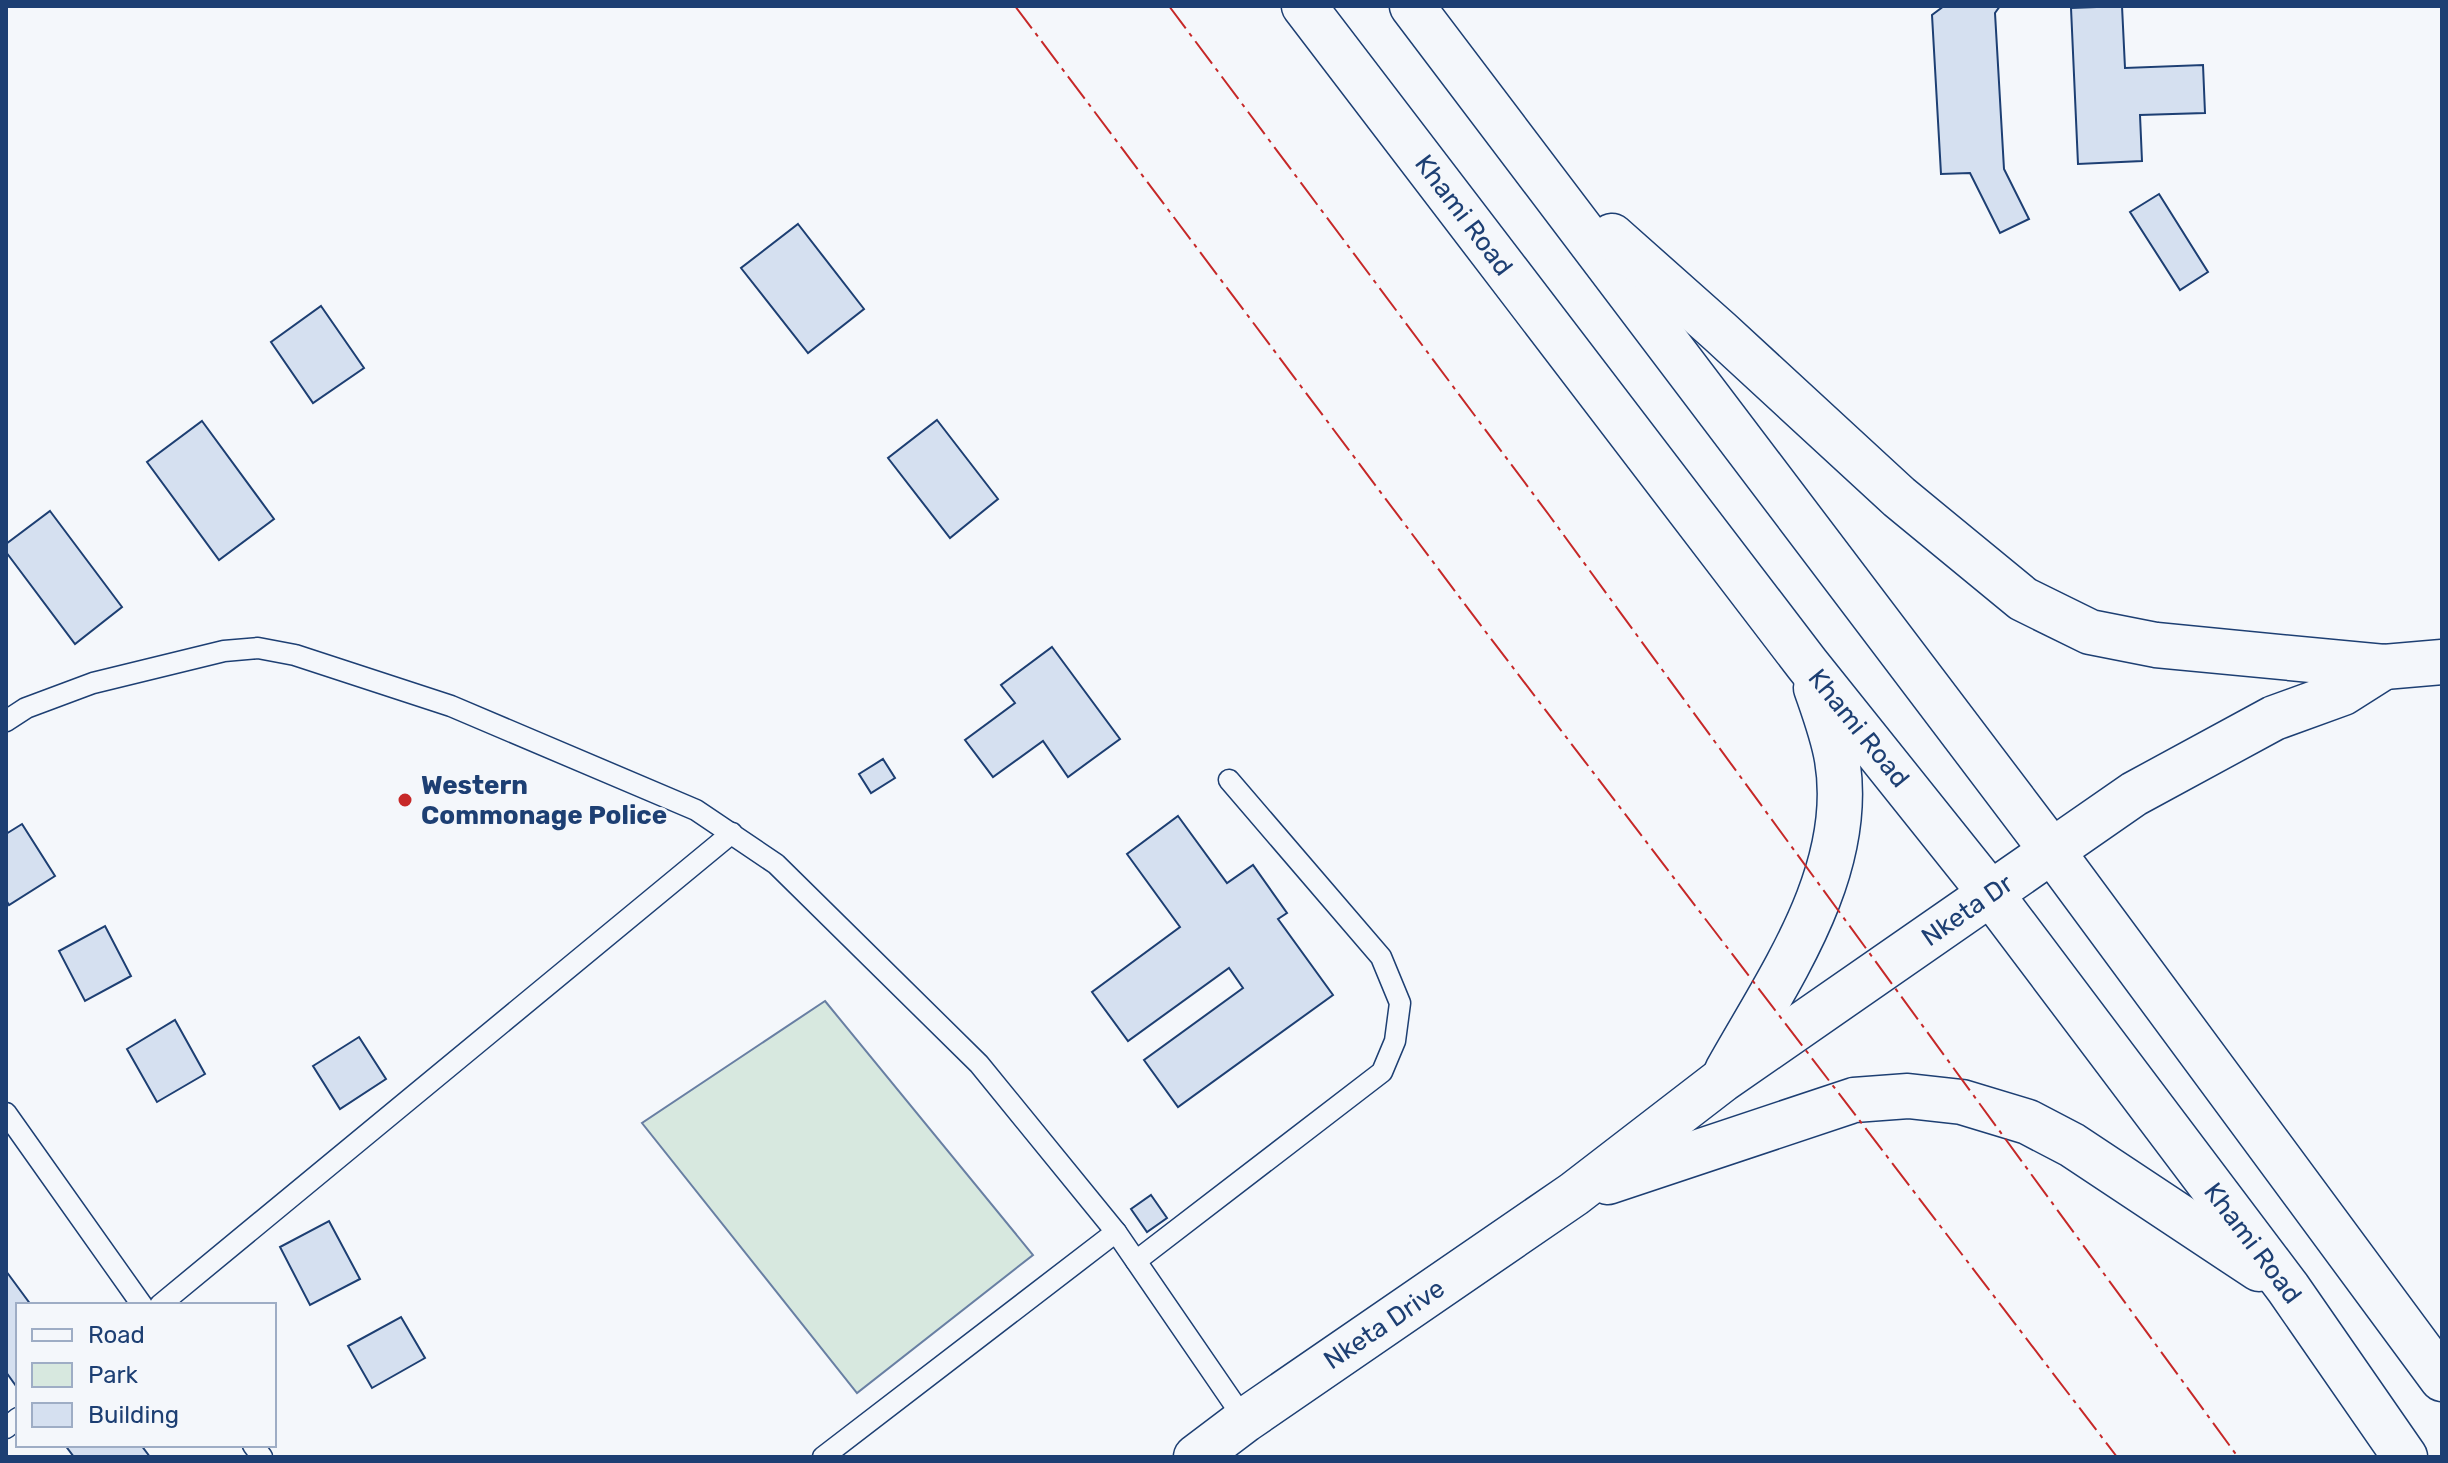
<svg xmlns="http://www.w3.org/2000/svg" width="2448" height="1463" font-family="Rubik,sans-serif">
<style>
.green{fill:#d7e8df;stroke:#687fa3;stroke-width:2}
.building{fill:#d5e0f0;stroke:#1d3f73;stroke-width:2}
.lines{fill:none;stroke-linecap:round;stroke-linejoin:round}
.lane-casing{stroke:#1d3f73;stroke-width:23}
.secondary-casing{stroke:#1d3f73;stroke-width:47}
.lane{stroke:#f4f7fb;stroke-width:20}
.secondary{stroke:#f4f7fb;stroke-width:44}
.power{stroke:#c62828;stroke-width:2;stroke-dasharray:28 6 4 6;stroke-linecap:butt}
.poi-dot{fill:#c62828;stroke:#f4f7fb;stroke-width:3}
.labels{text-anchor:middle;stroke-width:6;stroke-linejoin:round;paint-order:stroke}
.street-label{font-size:26px;fill:#1d3f73;stroke:#f4f7fb}
.poi-label{font-size:26px;font-weight:bold;fill:#1d3f73;stroke:#f4f7fb;text-anchor:start}
</style>
<rect width="100%" height="100%" fill="#f4f7fb"/>
<path class="green" d="M825 1001 1033 1255 857 1393 642 1123Z"/>
<g class="building">
<path d="M1944 6H2000L1995 13 2004 169 2029 219 2000 233 1970 173 1941 174 1932 15Z"/>
<path d="M2122 6 2125 68 2203 65 2205 113 2140 115 2142 161 2078 164 2071 8Z"/>
<path d="M2159 194 2208 272 2180 290 2130 212Z"/>
<path d="M798 224 864 309 808 353 741 268Z"/>
<path d="M321 306 364 368 313 403 271 342Z"/>
<path d="M937 420 998 499 950 538 888 458Z"/>
<path d="M202 421 274 519 219 560 147 462Z"/>
<path d="M50 511 122 607 75 644 6 552V544Z"/>
<path d="M1052 647 1120 739 1068 777 1043 741 993 777 965 740 1015 703 1001 685Z"/>
<path d="M883 759 895 778 871 793 859 774Z"/>
<path d="M1178 816 1227 883 1253 865 1287 913 1278 919 1333 995 1178 1107 1144 1060 1243 988 1229 968 1128 1041 1092 992 1180 927 1127 854Z"/>
<path d="M22 824 55 876 9 905 6 900V834Z"/>
<path d="M105 926 131 976 85 1001 59 951Z"/>
<path d="M175 1020 205 1074 157 1102 127 1049Z"/>
<path d="M359 1037 386 1079 340 1109 313 1066Z"/>
<path d="M1151 1195 1167 1218 1147 1232 1131 1209Z"/>
<path d="M329 1221 360 1279 310 1305 280 1247Z"/>
<path d="M6 1271 31 1305H18L16 1386 6 1372Z"/>
<path d="M401 1317 425 1358 372 1388 348 1346Z"/>
<path d="M65 1445H141L150 1457H74Z"/>
</g>
<g class="lines">
<g class="lane-casing">
<g id="lane">
<path d="M6 721 26 708 93 683 224 651 258 648 295 655 451 706 696 810 776 864 979 1064 1116 1232 1245 1420"/>
<path d="M6 1113 142 1305"/>
<path d="M1136 1261 1382 1072 1395 1041 1400 1003 1381 957 1229 780"/>
<path d="M160 1305 732 833"/>
<path d="M6 1428 18 1418"/>
<path d="M253 1445 262 1457"/>
<path d="M823 1457 1116 1232"/>
</g>
</g>
<g class="secondary-casing">
<g id="secondary">
<path d="M1304 6 1807 664 1991 894 2288 1288 2405 1457"/>
<path d="M1412 6 2052 851 2442 1379"/>
<path d="M1612 236 1720 332 1899 497 2023 599 2090 632 2156 645 2384 667 2442 662"/>
<path d="M1727 1071C1779 978 1856 871 1837 759 1833 735 1824 711 1816 688"/>
<path d="M1608 1182 1854 1100 1908 1096 1962 1102 2028 1122 2072 1145 2259 1269"/>
<path d="M1196 1457 1245 1420 1574 1194 1722 1080 2134 794 2274 718 2343 693 2384 667"/>
</g>
</g>
<use href="#lane" class="lane"/>
<use href="#secondary" class="secondary"/>
<g class="power">
<path d="M1015 6 1485 631 2117 1457"/>
<path d="M1169 6 1549 515 2238 1457"/>
</g>
</g>
<circle class="poi-dot" cx="405" cy="800" r="8"/>
<g class="labels">
<g class="street-label">
<text transform="translate(1464 215) rotate(53)" y="9">Khami Road</text>
<text transform="translate(1859 728) rotate(51)" y="9">Khami Road</text>
<text transform="translate(1967 910) rotate(-35)" y="9">Nketa Dr</text>
<text transform="translate(2253 1243) rotate(53)" y="9">Khami Road</text>
<text transform="translate(1384 1324) rotate(-34)" y="9">Nketa Drive</text>
</g>
<g class="poi-label">
<text x="421" y="794">Western<tspan x="421" dy="30">Commonage Police</tspan></text>
</g>
</g>
<rect width="2448" height="1463" fill="none" stroke="#1d3f73" stroke-width="16"/>
<rect x="16" y="1303" width="260" height="144" fill="#f4f7fb" stroke="#9eadc5" stroke-width="2"/>
<rect x="32" y="1329" width="40" height="12" fill="#f4f7fb" stroke="#9eadc5" stroke-width="2"/>
<text x="88" y="1343" font-size="24" fill="#1d3f73">Road</text>
<rect x="32" y="1363" width="40" height="24" fill="#d7e8df" stroke="#9eadc5" stroke-width="2"/>
<text x="88" y="1383" font-size="24" fill="#1d3f73">Park</text>
<rect x="32" y="1403" width="40" height="24" fill="#d5e0f0" stroke="#9eadc5" stroke-width="2"/>
<text x="88" y="1423" font-size="24" fill="#1d3f73">Building</text>
</svg>
